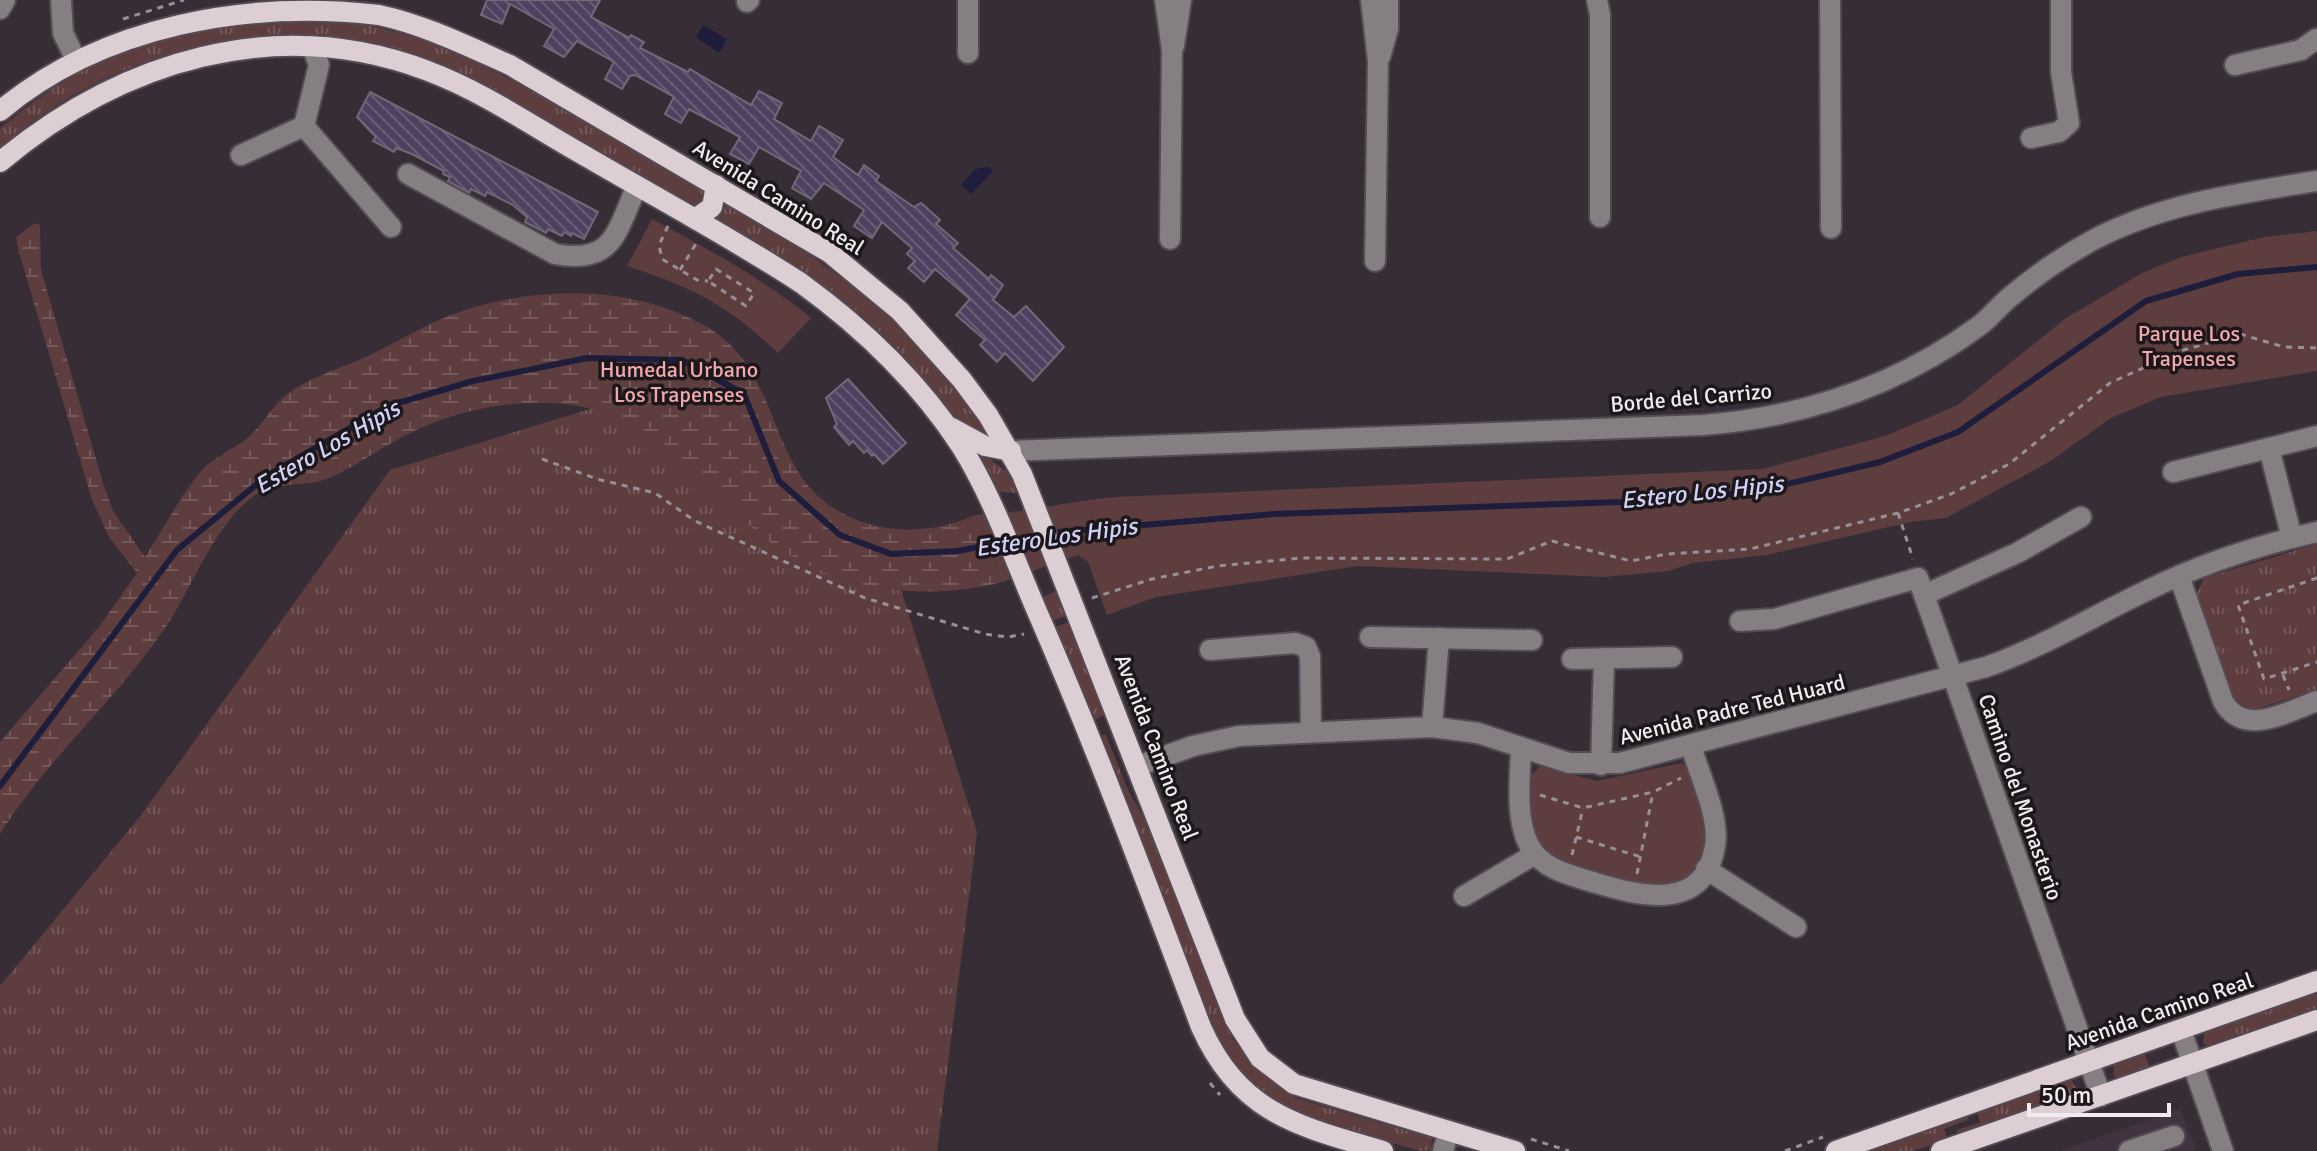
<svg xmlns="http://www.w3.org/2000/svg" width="2317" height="1151" font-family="Signika,sans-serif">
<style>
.built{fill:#423341}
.grass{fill:url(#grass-tufts)}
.wetland{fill:url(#wetland-marsh)}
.park{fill:#5d3d3e}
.water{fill:#1e1d3c}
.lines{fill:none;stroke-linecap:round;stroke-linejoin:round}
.stream{stroke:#1e1d3c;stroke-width:6}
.building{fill:url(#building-back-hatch);stroke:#706a77;stroke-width:2}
.minor-casing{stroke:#554b54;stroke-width:24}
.major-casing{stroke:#554b54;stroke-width:24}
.path{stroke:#989097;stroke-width:3;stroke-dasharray:6 6;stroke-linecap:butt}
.minor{stroke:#867f82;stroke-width:20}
.major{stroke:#dcced3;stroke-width:20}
.labels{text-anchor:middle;stroke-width:7;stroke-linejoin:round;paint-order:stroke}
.street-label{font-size:22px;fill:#f2ebf1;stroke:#1c171b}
.park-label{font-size:22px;fill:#f1a8ac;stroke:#1c171b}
.water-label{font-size:24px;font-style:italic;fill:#cfd1f7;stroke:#1c171b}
</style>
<defs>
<pattern id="grass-tufts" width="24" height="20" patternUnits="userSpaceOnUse" patternTransform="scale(2)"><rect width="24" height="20" fill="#5d3d3e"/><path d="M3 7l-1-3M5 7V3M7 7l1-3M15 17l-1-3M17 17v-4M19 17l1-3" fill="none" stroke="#75595a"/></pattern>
<pattern id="wetland-marsh" width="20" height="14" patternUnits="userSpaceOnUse" patternTransform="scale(2)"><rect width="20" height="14" fill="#5d3d3e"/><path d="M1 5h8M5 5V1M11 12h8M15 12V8" fill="none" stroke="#75595a"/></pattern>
<pattern id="building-back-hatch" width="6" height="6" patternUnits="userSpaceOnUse" patternTransform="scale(2)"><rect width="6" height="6" fill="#4f4060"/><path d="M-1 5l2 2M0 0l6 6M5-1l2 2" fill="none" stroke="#695c77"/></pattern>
</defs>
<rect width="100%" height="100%" fill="#372d36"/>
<path class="built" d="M2180 1109 2196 1151H2060Z"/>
<g class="grass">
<path d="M265 17 356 22 437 43 523 86 703 189 706 197 702 206H694C641 176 589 145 537 115 512 102 488 85 463 74 305 5 130 34 0 148V128C42 94 86 63 137 44 177 29 224 25 265 17Z"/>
<path d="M725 203C808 250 883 301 944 375 959 394 977 413 987 435 953 432 933 388 912 365 858 303 787 258 715 218L724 212Z"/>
<path d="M685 380 734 472 888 548 977 832 937 1151H0V986L142 814 390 470Z"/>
<path d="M982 453 1011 475 1019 493 999 492 978 455Z"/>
<path d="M2317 544V690L2252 710 2234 700 2197 594 2204 578Z"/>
<path d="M1059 590 1068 615 1052 621 1042 597Z"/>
<path d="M1071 621 1106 714 1094 720 1055 627Z"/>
<path d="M1102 735H1106L1128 790 1153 834 1232 1038 1252 1065 1295 1098 1432 1138 1431 1150 1421 1151C1337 1126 1252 1116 1212 1027L1100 738Z"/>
<path d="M2317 993V1008L2209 1047 2203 1043 2204 1033Z"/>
<path d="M2144 1053 2150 1067 2119 1079 2113 1075 2114 1065Z"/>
<path d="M2071 1080 2078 1089 2076 1094 1958 1135 1957 1130 1980 1122 1977 1113Z"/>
<path d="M1967 1116 1968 1120 1944 1129 1948 1139 1913 1151H1869Z"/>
</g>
<path class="wetland" d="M35 223 40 225 41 270 103 483 113 511 145 557C164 529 179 497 201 471 215 456 235 449 250 436 263 423 272 407 286 395 307 378 342 368 368 356 395 343 421 327 449 316 528 285 632 283 707 327 794 379 758 491 869 524 904 534 942 530 975 515L1002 582C911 606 807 585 740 516 705 480 672 442 625 420 557 390 470 402 406 435 380 448 355 467 329 478 304 489 274 479 251 498 212 529 193 587 165 628 115 701 47 759 0 834V742L99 627 137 573 109 537 92 500 18 249 16 237Z"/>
<g class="park">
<path d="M652 219C707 249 763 278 811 318L778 353C725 303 695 289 627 266Z"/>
<path d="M2317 231V371L2161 397 2111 418 2049 462 1946 518 1911 522 1767 555 1693 563 1669 571 1604 577 1358 566 1156 597 1107 615 1088 562 1078 555 1002 582 975 515C1022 514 1068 501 1115 497L1762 469 1885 436 1958 405 2066 318 2142 273 2181 257 2264 237Z"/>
<path d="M1681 763 1689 769 1706 827 1705 853 1694 872 1673 885 1652 890 1555 861 1543 850 1534 836 1528 779 1540 766 1597 781Z"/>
</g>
<g class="water">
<path d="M703 25 727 39 719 53 696 37Z"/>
<path d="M989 167 993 171 971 194 961 185 975 169Z"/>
</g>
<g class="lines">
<path class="stream" d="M0 786 177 550 268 475 388 406 473 381 587 358 682 360 744 394 779 481 840 535 891 554 957 551 1060 532 1274 514 1621 502 1754 492 1880 462 1958 432 2146 301 2238 274 2317 267"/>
</g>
<g class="building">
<path d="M487 0H600L591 17 629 38 631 35 644 42 640 48 688 72 690 69 751 105 759 91 782 103 774 119 811 141 819 126 843 140 833 157 858 175 864 165 879 176 876 181 914 207 921 203 940 220 936 224 958 243 953 248 989 279 991 275 1003 285 993 300 1014 317 1026 306 1064 347 1033 381 1005 353 997 362 980 345 985 340 956 315 970 299 935 269 924 282 908 268 915 261 907 254 912 248 882 222 872 238 854 226 864 210 824 183 811 199 792 188 801 171 759 147 749 164 730 154 740 137 689 109 681 123 665 114 674 97 635 75 630 76 622 89 605 79 614 62 577 41 564 57 544 46 554 29 510 4 502 24 481 15Z"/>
<path d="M370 92 598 212 584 239 572 233 571 236 564 232 562 236 548 229 546 233 525 222 527 217 513 205 487 192 485 196 471 189 469 193 448 181 450 177 443 174 444 171 412 154 396 148 394 152 373 141 376 137 357 117Z"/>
<path d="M848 379 906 443 883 464 874 454 872 456 867 450 864 453 853 441 849 445 834 427 837 424 826 398Z"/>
</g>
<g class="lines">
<g class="minor-casing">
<g id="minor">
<path d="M61 0 63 33 76 60"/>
<path d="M1165 0 1172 50 1170 239"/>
<path d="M1371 0 1378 61 1375 261"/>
<path d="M1597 0 1600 15V217"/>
<path d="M1830 0 1831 228"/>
<path d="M747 2 749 0"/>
<path d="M0 9 5 0"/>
<path d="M312 46 319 65 304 126 391 227"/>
<path d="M1174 46 1181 0"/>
<path d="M968 53V0"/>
<path d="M1380 57 1388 29V0"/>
<path d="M2235 65 2301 50 2316 39"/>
<path d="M2031 138 2059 132 2069 123 2061 72V0"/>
<path d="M241 155 304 126"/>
<path d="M408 174 555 254C614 265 616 232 637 186"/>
<path d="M2269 448 2292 538"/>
<path d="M1011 451 1703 425C1804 417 1897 386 1979 326 1990 318 1999 306 2010 297 2036 275 2065 255 2095 239 2164 203 2241 193 2317 181"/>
<path d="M2173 472 2317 436"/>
<path d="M2179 576 2223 701C2243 738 2287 712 2317 701"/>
<path d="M1924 595 2017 553 2081 517"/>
<path d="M1740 621 1774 619 1918 578 2101 1096"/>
<path d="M1370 637 1532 640"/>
<path d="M1210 650 1295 643 1306 647 1310 656 1311 732"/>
<path d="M1572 659 1672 657"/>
<path d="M1432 727 1439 638"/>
<path d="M1521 748C1520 778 1515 818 1529 845 1542 870 1571 875 1596 883 1640 896 1704 913 1715 846 1720 816 1699 775 1691 746"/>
<path d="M1601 765 1604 658"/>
<path d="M1138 766 1193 746 1239 736 1432 727 1478 733 1569 763H1620L1986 667C2043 647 2093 616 2148 590 2201 564 2259 545 2317 532"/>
<path d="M1706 869 1796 927"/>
<path d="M1464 896 1535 854"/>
<path d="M2181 1030 2223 1151"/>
<path d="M1443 1151 1449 1131"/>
<path d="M2129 1151 2174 1136"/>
</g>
</g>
<g class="major-casing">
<g id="major">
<path d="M0 111C103 25 247 0 379 15 425 25 467 46 510 65L830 253 900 311 962 380 988 415 1022 474 1235 1019 1260 1058 1294 1084 1515 1151"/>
<path d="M0 162C121 61 275 13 428 71 484 92 535 128 587 157 659 199 732 238 801 283 863 328 919 382 961 446 994 499 1014 559 1039 616 1098 752 1149 889 1201 1027 1240 1114 1298 1126 1383 1151"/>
<path d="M695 219 712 207 716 185"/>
<path d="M952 428 985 446 1011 451"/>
<path d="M1836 1151 2317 981"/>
<path d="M1941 1151 2317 1020"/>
</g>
</g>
<g class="path">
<path d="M123 19 184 0"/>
<path d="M668 226 659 245 662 259 697 280 708 281"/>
<path d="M716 269 754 293 746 306 708 281Z"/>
<path d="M680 270 697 242"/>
<path d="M542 459 597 479 655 493 695 521 865 598 985 634 1008 637 1024 634"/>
<path d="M1898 513 1913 559"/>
<path d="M2317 578 2238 605 2264 679 2317 662"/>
<path d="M1092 598 1152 579 1218 566 1301 558 1507 559 1552 541 1631 561 1667 554 1750 549 1898 513 1951 494 2009 464 2110 383 2180 351 2240 334 2284 347 2317 348"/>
<path d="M2283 675 2289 690"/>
<path d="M1540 795 1583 808 1653 792 1681 778"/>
<path d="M1576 837 1641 857"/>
<path d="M1572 855 1583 808"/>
<path d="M1637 874 1653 792"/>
<path d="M1210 1083 1220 1095"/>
<path d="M1531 1139 1569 1151"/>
<path d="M1785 1151 1823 1137"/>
</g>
<use href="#minor" class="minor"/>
<use href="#major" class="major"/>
</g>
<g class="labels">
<g class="street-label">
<text transform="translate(779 197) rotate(32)" y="8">Avenida Camino Real</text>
<text transform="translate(1691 397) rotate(-5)" y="8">Borde del Carrizo</text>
<text transform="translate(1732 709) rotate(-14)" y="8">Avenida Padre Ted Huard</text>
<text transform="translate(1157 747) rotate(69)" y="8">Avenida Camino Real</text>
<text transform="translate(2021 797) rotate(71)" y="8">Camino del Monasterio</text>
<text transform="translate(2159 1011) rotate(-19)" y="8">Avenida Camino Real</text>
</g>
<g class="park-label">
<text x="2189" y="341">Parque Los<tspan x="2189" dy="25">Trapenses</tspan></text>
<text x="679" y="377">Humedal Urbano<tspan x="679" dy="25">Los Trapenses</tspan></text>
</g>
<g class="water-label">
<text transform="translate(327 447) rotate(-30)" y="8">Estero Los Hipis</text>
<text transform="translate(1702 492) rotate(-6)" y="8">Estero Los Hipis</text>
<text transform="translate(1056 537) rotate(-8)" y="8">Estero Los Hipis</text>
</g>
</g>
<path d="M2029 1103v12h140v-12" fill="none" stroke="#f2ebf1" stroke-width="4"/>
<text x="2041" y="1103" font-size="24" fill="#f2ebf1" stroke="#1c171b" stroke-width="6" paint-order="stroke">50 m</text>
</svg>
